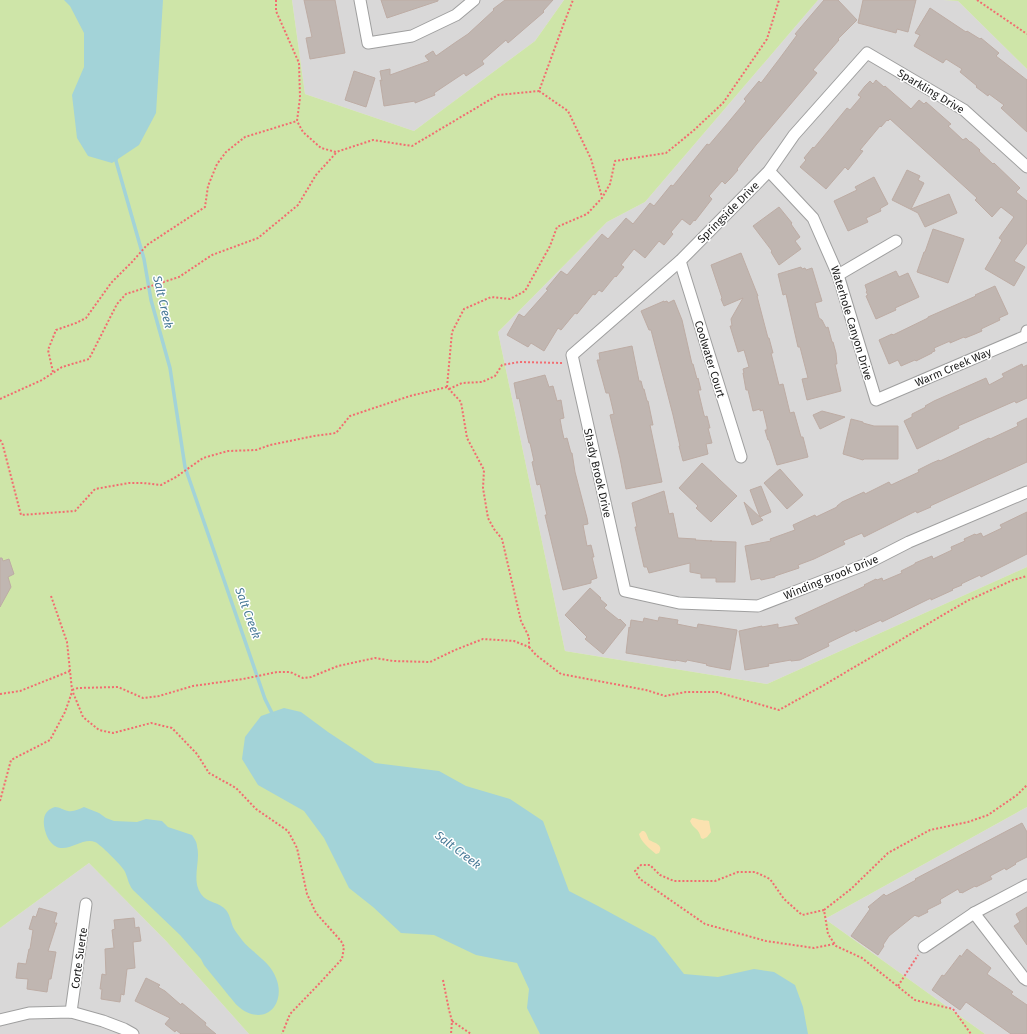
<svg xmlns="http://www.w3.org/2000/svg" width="1027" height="1034" font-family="'Fira Sans',sans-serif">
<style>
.residential{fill:#d9d8d8}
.grass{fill:#cee5a8}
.sand{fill:#fbe2b0}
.water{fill:#a3d3d8}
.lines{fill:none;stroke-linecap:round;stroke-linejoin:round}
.stream{stroke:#a3d3d8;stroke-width:3.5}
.building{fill:#c0b6b1;stroke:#bdaca4}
.minor-casing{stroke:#9f9f9f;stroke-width:13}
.path{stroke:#f26c70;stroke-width:2;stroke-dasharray:2 2;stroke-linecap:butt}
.minor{stroke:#fff;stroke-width:11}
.labels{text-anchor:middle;stroke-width:3;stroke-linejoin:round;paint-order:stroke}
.street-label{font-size:11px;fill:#1b1b1b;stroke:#fff}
.water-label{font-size:12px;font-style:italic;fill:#477996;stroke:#fff}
</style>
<rect width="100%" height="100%" fill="#ece7e1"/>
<g class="residential">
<path d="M292 0H564L535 41 414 131 305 94Z"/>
<path d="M818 0H944L958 1 1027 69V567L767 684 565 651 498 332 607 222 645 202Z"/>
<path d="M1027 807V1034H985L825 919Z"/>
<path d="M89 863 167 942 249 1034H0V928Z"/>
</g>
<g class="grass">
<path d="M0 0H292L305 94 414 131 535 41 564 0H818L645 202 607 222 498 332 565 651 767 684 1027 567V807L825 919 985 1034H249L167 942 89 863 0 928Z"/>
<path d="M944 0H1027V69L958 1Z"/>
</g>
<g class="sand">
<path d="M692 818C696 818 698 820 702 820 705 821 706 820 709 821L711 832 707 837 703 839 701 838C699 828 693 829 690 821Z"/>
<path d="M642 831H644L646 833 649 840C655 843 664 845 659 853L656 854C649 848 641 842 639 834Z"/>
</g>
<g class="water">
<path d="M64 0H163L156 113 139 145 112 163 88 156 77 138 72 95 84 67V33L70 6Z"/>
<path d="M284 708 301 712 328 732 375 763 439 771 466 786 510 799 543 821 569 891 598 906 655 937 684 974 718 977 754 969 774 972 795 985 803 1007 808 1034H540L527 1008 529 989 517 963 476 955 434 935 401 933 373 907 349 888 324 838 304 811 258 785 242 759 245 737 261 716Z"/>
<path d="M55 807C60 807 63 810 68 811 74 812 79 809 84 807L99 813 106 818 114 821 137 822 146 819 162 821 168 827 192 835C194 838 197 842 197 846 201 861 191 880 201 894 207 903 220 902 226 910 230 915 231 922 233 927 235 931 239 936 242 940 252 953 270 961 276 978 280 987 280 999 274 1007 265 1019 249 1016 239 1007 235 1004 232 999 229 996 221 986 212 975 204 965L201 959 180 935 133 890C128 884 128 877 124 870 121 865 100 844 95 842 80 836 63 860 49 840 46 835 43 826 44 819 45 812 49 809 55 807Z"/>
</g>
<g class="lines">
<path class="stream" d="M116 157V161L144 259 151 300 170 368 185 467 265 699 273 715"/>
</g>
<g class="building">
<path d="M304 0H335L345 53 310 59 306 38 312 37Z"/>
<path d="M381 0H438V1L387 18Z"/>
<path d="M505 0H553L543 11 544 12 530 24 508 43 506 40 482 61 484 64 466 76 464 73 434 93 435 95 415 103V101L384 106 380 80 382 81 380 71 390 69V75L429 61 425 56 433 51 436 56 456 42 468 34 494 10 493 9Z"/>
<path d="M824 0H838L857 20 838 39 839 40 813 70 817 73 756 145 737 169 738 170 730 179 725 184 722 181 709 196 712 199 695 221 694 220 690 225 682 219 671 232 673 234 664 245 659 241 645 258 634 249 621 265 624 267 616 277 615 276 602 292 599 290 595 295 593 294 577 314 575 313 561 330 558 328 544 351 531 343 528 347 507 335 519 314 524 317 548 290 546 289 561 271 567 275 602 234 608 239 626 218 633 224 650 203 654 206 671 185 673 186 707 144 709 145 726 125 746 101 744 99 759 81 761 83 780 58 797 35 795 34Z"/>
<path d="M863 0H916L908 32 897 29 896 33 858 23Z"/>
<path d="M930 8 966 32 967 31 980 39 981 38 999 53 996 56 1027 80V132L1001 108 1004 105 989 94 988 96 976 87 977 86 960 72 962 69 946 59 943 63 914 46 920 35 915 33Z"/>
<path d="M354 71 375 78 366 107 345 100Z"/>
<path d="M876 80 884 87 885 86 911 109 919 100 924 104 926 102 951 124 948 126 963 140 966 138 970 142H971L980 150 979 151 993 164 994 163 1020 188 1016 192 1027 201V243L1014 261 1025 267 1014 286 985 269 1002 240 999 238 1014 217 1001 207 992 217 975 200 977 198 890 119 888 121 887 120 881 127 880 126 860 150 863 151 848 170 845 167 826 189 800 167 806 160 804 158 813 147 814 148 847 108 850 110 861 97 858 95 865 86 870 81 873 84Z"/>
<path d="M907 170 920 176 918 180 924 183 911 209 949 194 957 213 925 227 918 213 892 200Z"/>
<path d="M874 177 888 204 881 208 880 209 881 211 866 218 868 222 848 231 834 201 857 190 855 187Z"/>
<path d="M779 207 792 223 791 224 800 237 795 241 801 249 779 265 771 252 772 251 753 226Z"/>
<path d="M933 229 964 239 948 283 917 272 924 252H925Z"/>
<path d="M741 253 758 296H757L768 338H769L773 353H771L779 385 783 384 790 413 794 412 801 437H803L808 457 777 465 769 440H768L765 430H767V427L763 410 760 411V409L753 411 748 390H746L743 373H744L743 369 749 367 744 350 738 352 730 326H732L731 319 743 298 724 306 721 299 722 298 711 265Z"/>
<path d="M801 267 802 269 805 268 806 270 812 268 822 301 815 303 819 318 822 320 826 328 828 327 832 342H833L836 353 837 364H835L841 391 807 400 802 379 808 378 800 347H798L786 294 783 295 778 274Z"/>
<path d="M896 271 899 277 908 273 919 297 895 308 896 310 876 319 866 296 868 295 866 292 867 291 865 285Z"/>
<path d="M995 286 1008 314 999 318 1000 320 981 329 982 331 975 334 965 338 964 337 950 343V341L934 348 935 351 932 352V353L916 361 915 360 901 366 898 360 889 364 879 340 892 334 893 335 928 318V317L976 296 975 295Z"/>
<path d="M674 300 682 320 692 364H693L697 379 698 378 701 390H698L704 415 705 417 707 416 710 428H708L712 443 706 444 708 454 683 461 679 446H680L673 415 651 330H649L641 311 664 301V302L667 301 668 303Z"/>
<path d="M632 346 639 381H641L643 389H644L647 401H648L653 425H650L662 482 626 489 620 458 610 415 614 414 609 393H606L597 360H600L599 353Z"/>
<path d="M1022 364 1023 367 1027 365V398L1016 403 1015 401 958 426 959 428 917 449 904 421 912 417V414L926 407 925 406 934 401 986 378 989 385 1004 377 1002 374Z"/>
<path d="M545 375 549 387 553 386 557 401 561 400 564 418 560 419 562 430 564 439 567 438 571 453H572L575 472 587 518 588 524 583 525 587 546 591 545 594 557H592L597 578 591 580V583L563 590 545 515H547L540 484 537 485 532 462 534 461 530 443H529L519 398 517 399 514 383Z"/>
<path d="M822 411 845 417 820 429 813 415Z"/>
<path d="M1027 418V462L930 506 931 507 917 513 916 511 864 537 862 533 843 541 845 544 814 559 798 565 799 568 775 576V577L761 580 760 578 751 580 745 546 771 541 770 539 795 530 793 525 815 515 816 517 837 507V506L842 502 864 492 865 494 889 482 891 485 919 472 918 470 932 463 939 460 940 461 989 438 990 439 1018 426 1017 423Z"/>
<path d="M851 419 863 422V423L874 426H898V459H864L863 460 843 454Z"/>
<path d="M702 463 737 496 711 522 696 508 698 506 679 488Z"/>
<path d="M780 469 803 495 787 509 764 483Z"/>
<path d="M761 486 771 512 760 517 750 490Z"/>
<path d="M664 491 669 514 673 513 678 538 696 539 695 540 712 541H710L736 542 735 582H716V578H701V574L690 572V563L649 573 647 567H644L635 527H637L632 503Z"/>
<path d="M744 502 763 520 752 525Z"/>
<path d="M1027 512V554L981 577 980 575 961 584 962 585 952 589 953 590 931 600V598L882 622 881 620 857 631 856 632 855 630 828 643 829 646 800 660 791 661V660L768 664 769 666 745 670 739 631 762 626V627L778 624V628L799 624 795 618 865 586 864 585 876 579 877 580 882 578 883 581 902 573 901 571 915 564V563L932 556 933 559 952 550 951 547 965 541 964 539 975 534 976 535 981 533 983 537 1002 528 1000 525Z"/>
<path d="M0 558H2L3 561 9 559 14 574 8 577 11 587 0 607Z"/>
<path d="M590 588 601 598 600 599 607 605 604 608 619 620 620 619 626 625 603 654 585 639 587 637 565 615Z"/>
<path d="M659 617 678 620 677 624 697 628 698 624 737 630 730 670 709 666 706 665 707 664 687 660 686 662 676 660V661L626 653 629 627 630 628 631 620 643 622 644 618 658 621Z"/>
<path d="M1022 823 1027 832V857L1015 863 1016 864 1006 870 1005 868 990 876 992 879 976 887 975 886 962 893 961 892 960 893 958 889 941 899 940 900 941 903 927 910 928 912 918 917V916H916L915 915 889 936 883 945 884 946 878 955 851 936 870 909 868 907 884 894 886 896 916 880 915 879Z"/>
<path d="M1027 907V945L1014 926 1020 922 1016 914Z"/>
<path d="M39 908 57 913 54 923H57L48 951 56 952 51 979H49L47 992 27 989 28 979 16 978 18 963 26 964 29 949H30L33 930 29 929 33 916 36 917Z"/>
<path d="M134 918 135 928 139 927 141 941 133 942 135 968 127 969 124 995 121 994 120 1002 101 999 102 989H100L102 974 106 975 105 949 114 948 112 930 115 929 114 920Z"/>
<path d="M967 949 991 968 987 974 1013 992 1011 994 1027 1005V1034H1011L966 1002 960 1010 932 990 942 975 944 976 960 955 961 957Z"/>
<path d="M146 978 160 985 158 987 165 991 181 1005 182 1003 206 1023 205 1025 216 1034H181L176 1030 175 1032 165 1024 170 1018 135 1001Z"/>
</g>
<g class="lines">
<g class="minor-casing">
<g id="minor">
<path d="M360 0 368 43 412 36 456 15 474 0"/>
<path d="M1027 167 964 110 867 53 794 135 769 171 680 261 572 355 625 591 679 603 758 606 864 565 909 542 1027 492"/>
<path d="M769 171 813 218 838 275 876 400 1026 336 1027 331"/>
<path d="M680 261 741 457"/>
<path d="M838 275 896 241"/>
<path d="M974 913 1024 978 1027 980"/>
<path d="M924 947 974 913 1027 885"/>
<path d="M71 1012 86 904"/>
<path d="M0 1020 29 1013 71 1012 103 1021 124 1029 133 1034"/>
</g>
</g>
<g class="path">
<path d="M276 0V11L299 63 300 98 297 121 303 132 321 148 336 152 373 140 412 146 498 95 539 91 564 23 573 0"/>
<path d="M977 0 1027 34"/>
<path d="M539 91 568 111 591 159 602 197"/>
<path d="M53 372 48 350 56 330 76 323 86 318 111 283 132 262 147 245 205 207 208 186 217 164 226 152 245 137 297 121"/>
<path d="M447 387 452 332 464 309 491 297 510 299 525 291 550 246 557 227 587 214 602 198 610 184 615 161 666 153 693 131 723 103 767 39 779 0"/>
<path d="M449 389 462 383 482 382 495 376 502 365 519 362 563 363"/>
<path d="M0 399 42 380 62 367 89 359 117 304 126 294 179 277 212 255 258 238 298 205 316 175 336 153"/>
<path d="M0 440 2 442 21 515 75 511 95 489 129 483H143L161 485 176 477 203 458 228 451 256 450 270 445 314 436 336 433 350 416 410 396 447 387 461 402 467 438 484 470 483 488 488 518 494 529 502 539 521 621 529 637V647L514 641 483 639 455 650 430 662 393 661 375 658 338 666 311 677 303 678 290 672H277L243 679 193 686 159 696 143 698 118 687 78 688 72 690"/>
<path d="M51 596 67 642 72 690 83 717 99 730 113 733 151 723 172 728 197 754 209 773 236 788 256 809 288 831 297 848 307 894 316 913 341 941 344 947 342 959 318 985 290 1014 282 1034"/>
<path d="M529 647 536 655 561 674 646 690 665 696 686 692H717L779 710 824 685 931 622 967 601 1013 580 1027 576"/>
<path d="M0 694 20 691 70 671"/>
<path d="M0 801 11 760 50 740 65 712 72 692"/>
<path d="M824 910 851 889 888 853 930 830 968 822 988 815 1017 795 1027 785"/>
<path d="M834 944 814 948 766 941 705 924 640 879 635 871 641 865H650L660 875 674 881H715L738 872H755L770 879 784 899 802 915 824 910 828 934 836 946 862 958 915 1000 953 1009 971 1034"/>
<path d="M443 980 449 1010 452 1021 451 1034"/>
<path d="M898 986 918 955"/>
<path d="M452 1021 471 1034"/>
</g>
<use href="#minor" class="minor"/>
</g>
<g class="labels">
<g class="street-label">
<text transform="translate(931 91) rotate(31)" y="4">Sparkling Drive</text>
<text transform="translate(728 212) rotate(-45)" y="4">Springside Drive</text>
<text transform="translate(852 323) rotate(73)" y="4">Waterhole Canyon Drive</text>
<text transform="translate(710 359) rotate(73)" y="4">Coolwater Court</text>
<text transform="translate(953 367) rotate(-23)" y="4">Warm Creek Way</text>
<text transform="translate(598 473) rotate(77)" y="4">Shady Brook Drive</text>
<text transform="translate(831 577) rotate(-22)" y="4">Winding Brook Drive</text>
<text transform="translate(79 958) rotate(-82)" y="4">Corte Suerte</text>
</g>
<g class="water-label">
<text transform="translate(163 302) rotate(77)" y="4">Salt Creek</text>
<text transform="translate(248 613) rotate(70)" y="4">Salt Creek</text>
<text transform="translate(458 850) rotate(37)" y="4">Salt Creek</text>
</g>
</g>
</svg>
